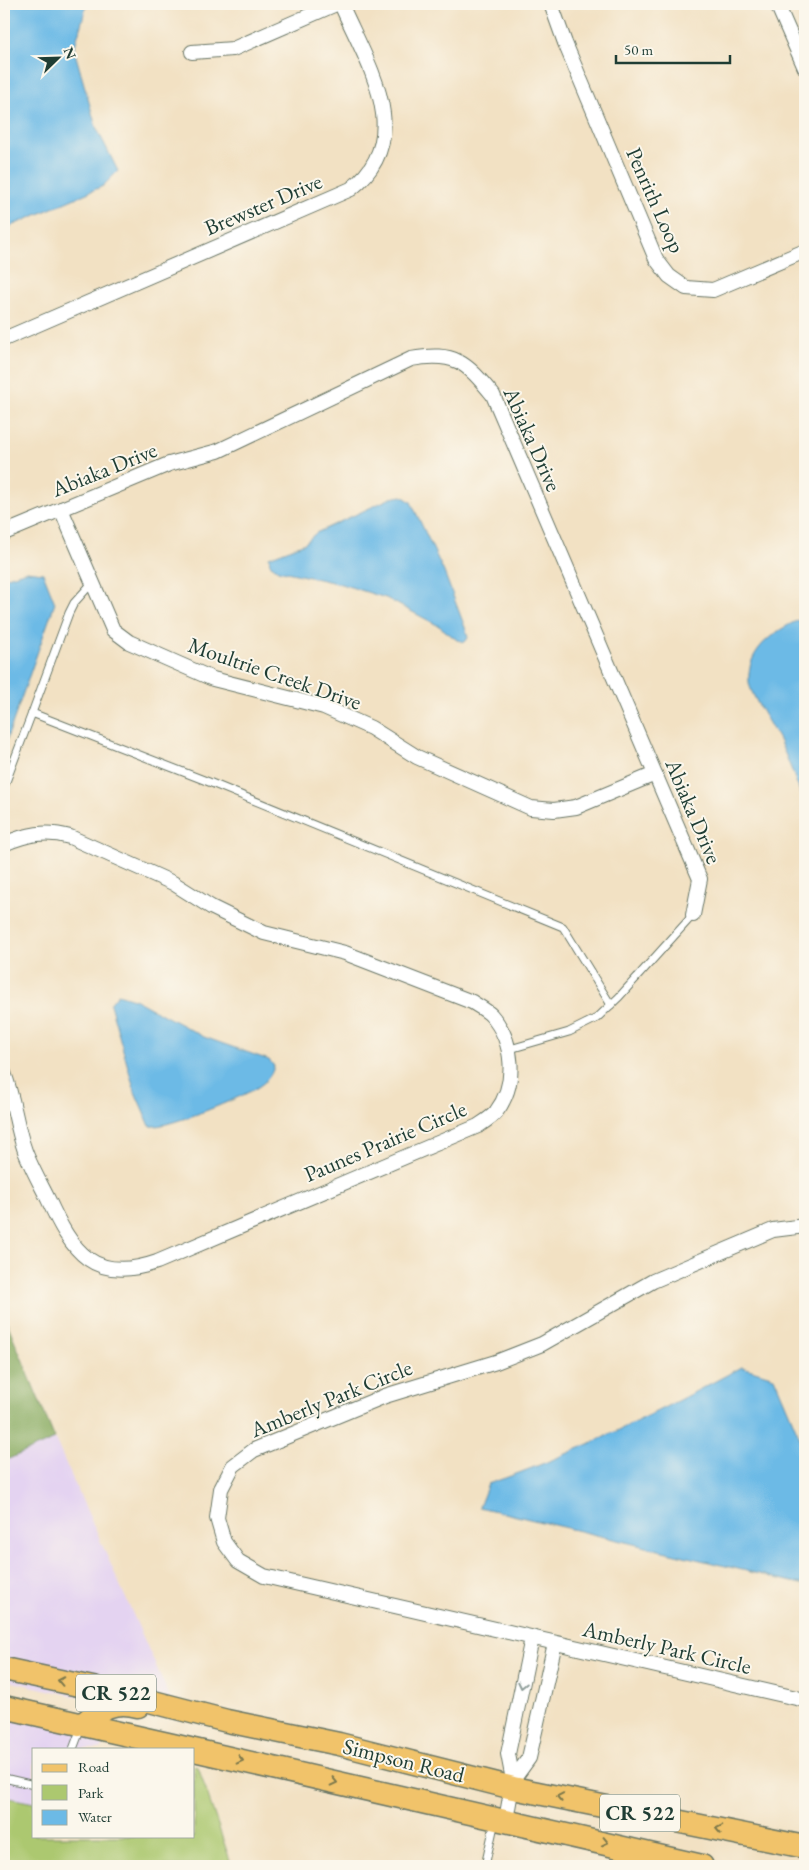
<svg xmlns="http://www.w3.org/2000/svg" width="809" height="1870" font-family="'EB Garamond',serif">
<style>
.built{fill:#e4d3f1}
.green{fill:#acc86f;stroke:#668252}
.forest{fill:#89ac62;stroke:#54744b}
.water{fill:#6cbae6;stroke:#467c8d}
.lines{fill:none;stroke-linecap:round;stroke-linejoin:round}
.lane-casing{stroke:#697666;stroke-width:9}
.street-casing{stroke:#697666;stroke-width:16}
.primary-casing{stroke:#697666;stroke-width:25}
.lane{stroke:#fff;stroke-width:7}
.street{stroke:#fff;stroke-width:14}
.primary{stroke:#f1c36a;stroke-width:22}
.oneway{stroke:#7d794c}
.oneway2{stroke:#8f9e9a}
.labels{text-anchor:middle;stroke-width:4;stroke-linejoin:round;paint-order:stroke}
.shield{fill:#fbf7ec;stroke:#61756b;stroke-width:1}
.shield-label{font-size:21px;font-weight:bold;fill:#1f3d34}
.street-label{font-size:22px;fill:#1f3d34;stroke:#fbf7ec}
</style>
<rect width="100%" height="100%" fill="#fbf7ec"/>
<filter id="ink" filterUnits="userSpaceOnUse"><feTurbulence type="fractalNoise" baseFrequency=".02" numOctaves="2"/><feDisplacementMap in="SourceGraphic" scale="10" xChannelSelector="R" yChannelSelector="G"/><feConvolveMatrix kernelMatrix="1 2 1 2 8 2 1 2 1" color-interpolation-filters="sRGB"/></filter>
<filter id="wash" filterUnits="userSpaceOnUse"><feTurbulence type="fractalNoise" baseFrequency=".0096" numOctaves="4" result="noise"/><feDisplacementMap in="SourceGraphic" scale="20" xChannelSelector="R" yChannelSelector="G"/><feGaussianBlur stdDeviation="1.12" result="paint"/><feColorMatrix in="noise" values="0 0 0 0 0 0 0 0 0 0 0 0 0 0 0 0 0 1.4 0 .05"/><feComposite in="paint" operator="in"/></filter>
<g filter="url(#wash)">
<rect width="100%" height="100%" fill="#f2e1c3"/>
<g class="built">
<path d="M55 1439 180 1720 4 1680V1461Z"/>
<path d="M4 1697 193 1749H129L104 1742 101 1749H34V1803L4 1797Z"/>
</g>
<path class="green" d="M194 1765 198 1767 232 1866H4V1797L34 1803V1836H194Z"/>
<path class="forest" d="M4 1315 55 1439 4 1461Z"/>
<g class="water">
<path d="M4 4H87L74 49 96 127 118 171 103 186 4 229Z"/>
<path d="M402 496 411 502 444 572 466 630 468 638 465 642 457 640 439 626 386 598 341 584 278 570 270 564 269 557 305 543 316 533 391 498Z"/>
<path d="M27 571 43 573 55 603 4 747V578Z"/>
<path d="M805 617V804C796 783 789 761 779 740 772 727 750 694 749 682 746 647 778 629 805 617Z"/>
<path d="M118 994 134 999 204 1037 269 1060 274 1066C272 1075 266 1082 258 1087 243 1097 166 1129 150 1126L135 1092 110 1004Z"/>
<path d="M742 1367 774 1377 805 1450V1585L479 1507 488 1484C577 1454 659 1411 742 1367Z"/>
</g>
</g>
<g filter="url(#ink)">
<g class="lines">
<g class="lane-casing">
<g id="lane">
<path d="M32 713 69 613 74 603 92 583"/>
<path d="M4 787 32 713 209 782 563 927 611 1005"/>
<path d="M510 1049 569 1032 597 1018 619 997 693 915"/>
<path d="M73 1749 81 1728"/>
<path d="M4 1778 34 1785"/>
<path d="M485 1866 495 1821"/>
</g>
</g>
<g class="street-casing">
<g id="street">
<path d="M551 4 565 43 656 259 669 276 686 288 713 290 805 251"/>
<path d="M777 4 805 68"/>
<path d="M192 52 233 49 336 4"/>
<path d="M4 339 351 189C417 137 367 64 341 4"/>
<path d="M61 509 113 630 129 642 213 679 324 707 371 728 417 757 531 808 554 810 576 807 655 774"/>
<path d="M4 533 169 464 218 451 411 359C455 351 466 362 493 395L700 879 693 915"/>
<path d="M4 844C27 834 46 830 70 837L173 883 211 907 264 933 345 953 472 1002C478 1006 486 1010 491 1015 514 1041 518 1083 496 1112 492 1117 484 1122 478 1126L157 1262C94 1284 72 1252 48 1199 40 1183 31 1167 25 1151 16 1126 14 1099 4 1073"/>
<path d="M805 1226 773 1230 653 1281 542 1344 496 1362 385 1396 254 1450 233 1466 221 1489 217 1518 224 1542 238 1561 264 1576 805 1700"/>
<path d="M513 1780 529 1758 555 1643"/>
<path d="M506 1820 513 1780 508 1754 532 1638"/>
</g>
</g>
<g class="primary-casing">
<g id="primary">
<path d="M4 1669 130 1696 227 1721 339 1744 513 1788 805 1847"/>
<path d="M4 1707 190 1749"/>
<path d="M83 1724C100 1708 114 1700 138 1706"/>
<path d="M194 1750 702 1866"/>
</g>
</g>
<use href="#lane" class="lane"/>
<use href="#street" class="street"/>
<use href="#primary" class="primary"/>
</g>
<defs><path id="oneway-chevron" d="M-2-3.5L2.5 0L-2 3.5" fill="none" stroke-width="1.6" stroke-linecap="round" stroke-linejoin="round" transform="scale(1.25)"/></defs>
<g class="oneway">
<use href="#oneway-chevron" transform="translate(61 1681) rotate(-168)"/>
<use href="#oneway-chevron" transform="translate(240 1760) rotate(13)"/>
<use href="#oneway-chevron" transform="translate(334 1782) rotate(13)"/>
<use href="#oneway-chevron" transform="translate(560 1797) rotate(-169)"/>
<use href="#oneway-chevron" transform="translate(719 1829) rotate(-169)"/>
<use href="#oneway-chevron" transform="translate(605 1842) rotate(13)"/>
</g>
<use class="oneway2" href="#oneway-chevron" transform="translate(522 1685) rotate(102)"/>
</g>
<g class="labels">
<g class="shield">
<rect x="76" y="1674.5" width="80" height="37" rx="4"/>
<rect x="600" y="1794.5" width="80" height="37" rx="4"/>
</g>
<g class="shield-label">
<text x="116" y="1700">CR 522</text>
<text x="640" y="1820">CR 522</text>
</g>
<g class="street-label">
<text transform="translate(656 200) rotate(66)" y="8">Penrith Loop</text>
<text transform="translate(263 204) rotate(-23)" y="8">Brewster Drive</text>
<text transform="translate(533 439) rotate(66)" y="8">Abiaka Drive</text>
<text transform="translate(104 469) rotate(-22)" y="8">Abiaka Drive</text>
<text transform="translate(275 673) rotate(19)" y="8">Moultrie Creek Drive</text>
<text transform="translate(694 811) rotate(67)" y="8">Abiaka Drive</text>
<text transform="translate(385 1141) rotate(-23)" y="8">Paunes Prairie Circle</text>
<text transform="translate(331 1398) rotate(-22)" y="8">Amberly Park Circle</text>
<text transform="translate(667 1647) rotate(13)" y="8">Amberly Park Circle</text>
<text transform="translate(404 1760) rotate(14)" y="8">Simpson Road</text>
</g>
</g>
<rect width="809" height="1870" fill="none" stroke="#fbf7ec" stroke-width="20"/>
<rect x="32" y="1748" width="162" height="90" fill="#fbf7ec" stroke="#a3ada2"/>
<rect x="42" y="1764" width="25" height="8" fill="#f1c36a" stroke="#a3ada2"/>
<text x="78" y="1772" font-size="15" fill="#1f3d34">Road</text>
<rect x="42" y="1785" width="25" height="15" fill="#acc86f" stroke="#a3ada2"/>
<text x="78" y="1798" font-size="15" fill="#1f3d34">Park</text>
<rect x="42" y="1810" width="25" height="15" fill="#6cbae6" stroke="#a3ada2"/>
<text x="78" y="1822" font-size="15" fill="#1f3d34">Water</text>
<g transform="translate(58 58) rotate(67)" stroke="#fbf7ec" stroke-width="4" paint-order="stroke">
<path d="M0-4L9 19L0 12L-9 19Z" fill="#1f3d34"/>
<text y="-8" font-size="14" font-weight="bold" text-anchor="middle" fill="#1f3d34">N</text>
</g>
<path d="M616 55v8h114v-8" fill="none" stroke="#1f3d34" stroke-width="2.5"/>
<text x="624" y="55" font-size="15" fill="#1f3d34" stroke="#fbf7ec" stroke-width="4" paint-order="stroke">50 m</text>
</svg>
